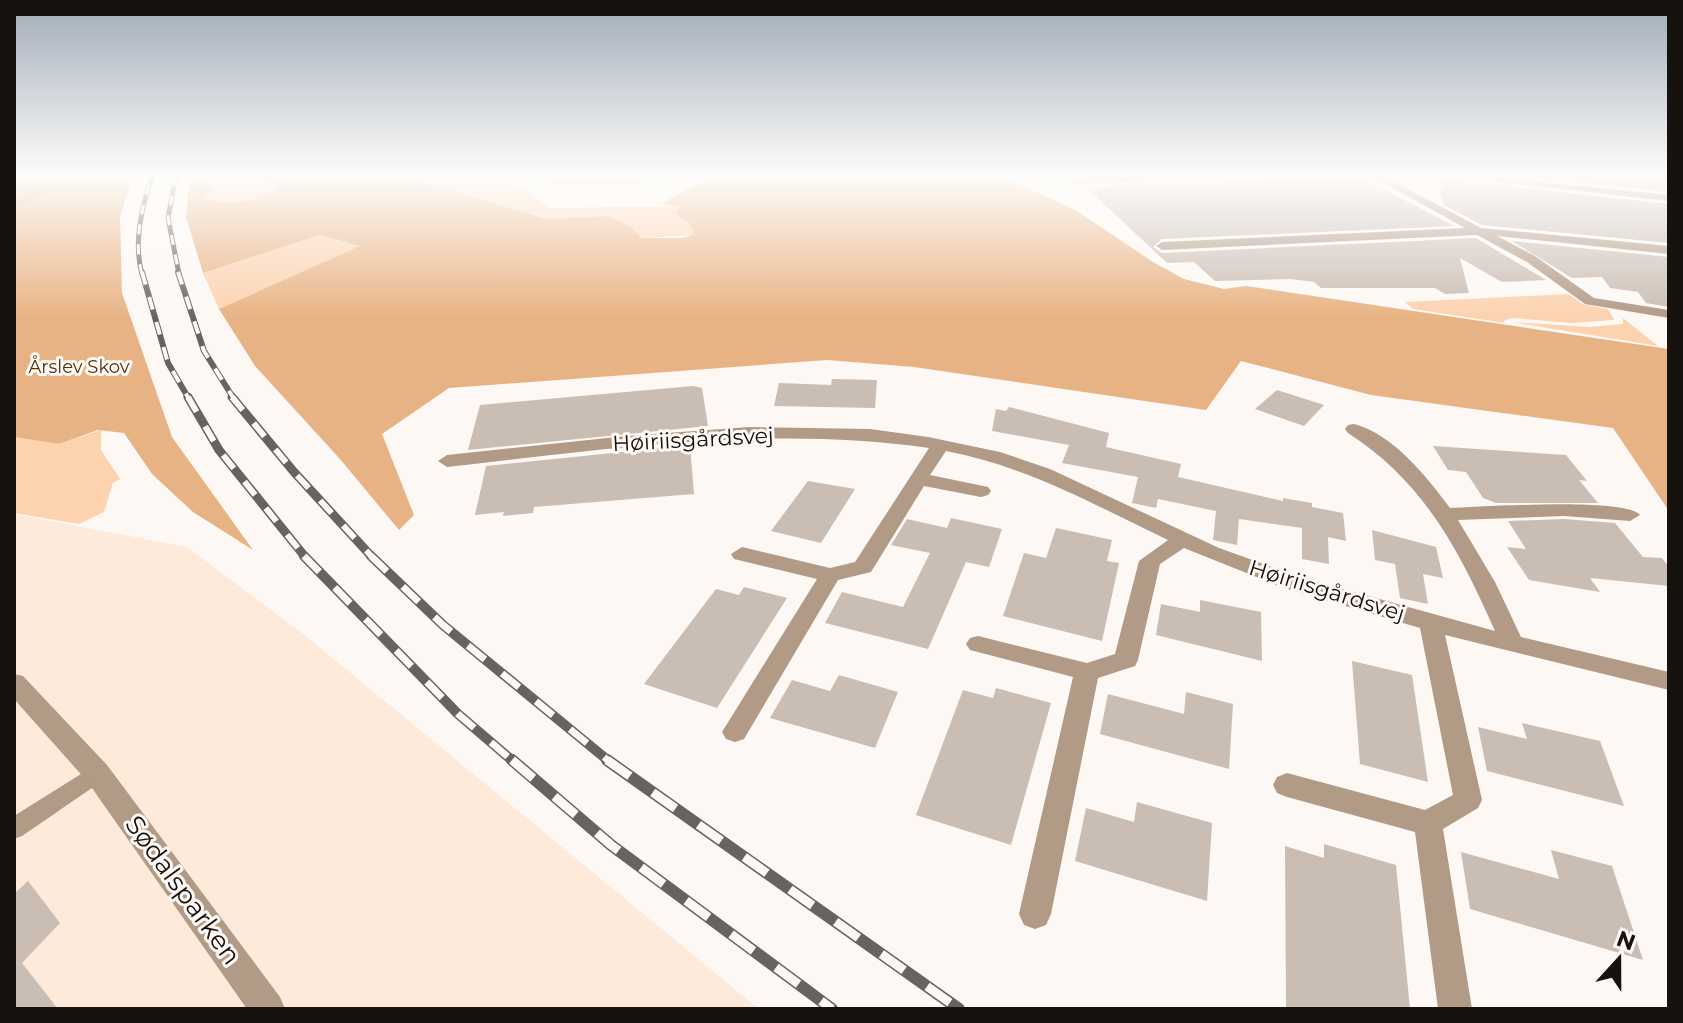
<svg xmlns="http://www.w3.org/2000/svg" width="1683" height="1023" font-family="Montserrat,sans-serif">
<style>
.built{fill:#feeada}
.green{fill:#fcd2af}
.forest{fill:#e8b384}
.lines{fill:none;stroke-linecap:round;stroke-linejoin:round}
.stream{stroke:#d5a073;stroke-width:5}
.building{fill:#cabdb3}
.service{fill:#b19a86;fill-rule:evenodd}
.minor{fill:#b19a86;fill-rule:evenodd}
.rail-far4-casing{stroke:#67635f;stroke-width:5}
.rail-far3-casing{stroke:#67635f;stroke-width:6}
.rail-far2-casing{stroke:#67635f;stroke-width:9}
.rail-far1-casing{stroke:#67635f;stroke-width:10}
.rail-casing{stroke:#67635f;stroke-width:12}
.rail-far4{stroke:#fdf8f4;stroke-width:3;stroke-dasharray:10;stroke-linecap:butt}
.rail-far3{stroke:#fdf8f4;stroke-width:4;stroke-dasharray:13;stroke-linecap:butt}
.rail-far2{stroke:#fdf8f4;stroke-width:6;stroke-dasharray:17;stroke-linecap:butt}
.rail-far1{stroke:#fdf8f4;stroke-width:7;stroke-dasharray:22;stroke-linecap:butt}
.rail{stroke:#fdf8f4;stroke-width:9;stroke-dasharray:28;stroke-linecap:butt}
.labels{text-anchor:middle;stroke-width:6;stroke-linejoin:round;paint-order:stroke}
.far-park-label{font-size:18px;fill:#54310c;stroke:#fdf8f4}
.street-label{font-size:22px;fill:#16120e;stroke:#fdf8f4}
.near-street-label{font-size:26px;fill:#16120e;stroke:#fdf8f4}
</style>
<rect width="100%" height="100%" fill="#fdf8f4"/>
<path class="built" d="M14 514 187 547 302 633 759 1009H14Z"/>
<g class="green">
<path d="M233 176 279 184V189C253 201 230 208 202 197L214 189 209 183 212 179Z"/>
<path d="M405 176C456 176 510 167 548 208L681 206 696 235 642 238 630 226 608 216 546 219Z"/>
<path d="M320 235 361 246 219 309 203 273Z"/>
<path d="M1568 294 1583 304 1608 309 1614 320 1572 323 1513 318 1503 321 1505 323 1413 309 1405 302Z"/>
<path d="M1623 318 1658 346 1512 322 1589 327 1623 324Z"/>
<path d="M101 430V450L120 479 113 483 104 512 79 524 14 513V437L59 444Z"/>
</g>
<g class="forest">
<path d="M14 176H133L120 217 122 293 172 437 253 550 193 512 152 474 124 433 98 430 59 444 14 437Z"/>
<path d="M190 176H231L212 179 209 183 214 189 203 197C229 208 255 201 279 189L278 184 233 176H405L546 219 608 216 630 226 642 238H683L695 234 689 223 675 213 680 206 661 204 711 176H1002L1077 211 1153 262 1184 279 1224 289 1246 286 1669 349V511L1613 428 1371 395 1241 361 1206 410 914 367 827 360 449 388 382 434 414 515 399 530 340 459 255 366 219 309 360 246 320 235 203 273 186 217Z"/>
</g>
<g class="lines">
<path class="stream" d="M14 205 74 176"/>
</g>
<g class="building">
<path d="M1542 176 1669 178V192L1544 179Z"/>
<path d="M1335 178 1364 179 1454 226 1162 239 1153 247 1162 253 1476 238 1546 280 1502 282 1460 258 1469 293 1445 294 1435 288H1321L1314 282 1290 279 1215 281 1194 262 1167 263 1087 188Z"/>
<path d="M1440 179 1669 204V243L1482 225 1444 205 1438 188H1444Z"/>
<path d="M1512 241 1669 257V307L1646 303 1638 292 1610 288 1602 277 1572 278Z"/>
<path d="M832 379 877 380 875 408 774 406 779 383 831 385Z"/>
<path d="M693 386 702 388 708 426 468 450 480 405Z"/>
<path d="M1277 390 1324 405 1304 426 1255 409Z"/>
<path d="M1009 407 1109 433 1106 447 1181 464 1178 477 1283 501V498L1312 503V507L1343 513 1346 541 1328 537 1329 564 1302 559V528L1239 519 1237 545 1213 540 1216 511 1158 499 1156 508 1132 503 1138 477 1062 463 1069 445 992 431 996 409 1006 411Z"/>
<path d="M690 445 694 494 534 507 533 513 503 516 504 512 475 515 486 466Z"/>
<path d="M1433 446 1566 455 1587 481 1579 480 1598 503H1496L1483 498 1466 472 1448 470Z"/>
<path d="M808 481 855 489 821 543 771 531Z"/>
<path d="M951 518 1002 529 989 567 966 562 928 649 825 623 842 592 903 607 930 553 891 545 907 519 947 528Z"/>
<path d="M1564 519 1615 523 1643 557 1662 558 1669 567V586L1590 578 1600 592 1529 580 1507 547 1526 549 1508 521Z"/>
<path d="M1056 528 1112 540 1107 561 1119 563 1102 641 1003 616 1024 553 1046 558Z"/>
<path d="M1372 530 1436 547 1443 578 1423 574 1428 604 1400 598 1395 564 1375 560Z"/>
<path d="M744 587 787 598 717 708 644 684 716 589 739 595Z"/>
<path d="M1200 600 1261 612 1262 661 1156 635 1161 604 1200 612Z"/>
<path d="M1352 661 1412 675 1428 782 1360 764Z"/>
<path d="M839 675 898 692 875 748 770 718 792 680 830 691Z"/>
<path d="M996 688 1051 703 1011 845 916 815 963 690 993 698Z"/>
<path d="M1186 692 1233 704 1229 769 1100 734 1108 694 1184 714Z"/>
<path d="M1522 723 1600 741 1624 806 1487 771 1478 727 1527 739Z"/>
<path d="M1137 802 1212 823 1207 901 1075 861 1086 808 1134 822Z"/>
<path d="M1324 844 1396 865 1410 1009H1286L1285 846 1324 858Z"/>
<path d="M1551 850 1612 866 1643 960 1470 909 1461 852 1559 879Z"/>
<path d="M28 881 60 923 22 963 58 1009H14V894Z"/>
</g>
<g class="lines">
<path class="service" d="M97 764 105 767 108 773 105 779 22 836 14 839V816Z"/>
<g class="minor">
<path d="M1122 176H1201L1196 179 1073 184 1068 181 1073 178Z"/>
<path d="M1371 176H1384L1481 228 1669 246V254L1497 236 1535 256 1594 298 1669 310V318L1585 304 1527 262 1477 235 1162 250 1156 246 1162 242 1465 228Z"/>
<path d="M1447 176H1482L1669 195V201Z"/>
<path d="M641 178 645 183 556 185 551 182 556 179Z"/>
<path d="M1354 424C1393 434 1427 477 1450 508 1480 507 1625 497 1640 515L1630 521 1564 516 1458 520 1495 582 1521 637 1669 672V690L1445 635 1482 800 1478 808 1443 829 1472 1009H1438L1415 832 1287 797 1277 793 1273 785 1277 777 1287 773 1425 810 1453 795 1420 628 1284 588 1184 548 1160 564 1138 660 1135 666 1098 678 1051 914 1046 925 1035 929 1024 925 1019 914 1073 677 970 650 966 644 970 638 978 636 1087 663 1115 654 1139 561 1168 540C1095 505 1026 466 946 451L930 475 988 487 991 491 988 495 981 497 924 486 871 572 838 580 744 739 735 742 726 739 722 732 817 579 734 559 731 554 742 547 830 568 855 562 929 448C768 425 608 449 447 467L438 461 447 455 626 436 749 427 870 429 928 437 1000 452 1050 469 1219 548 1300 577 1495 631C1459 550 1424 482 1348 433L1345 429 1348 425Z"/>
<path d="M14 674 23 676 107 765 280 997 285 1009H247L87 781 14 699Z"/>
</g>
<g class="rail-far4-casing">
<g id="rail-far4">
<path d="M176 176 168 218 179 274"/>
<path d="M142 274C133 242 142 207 152 176"/>
</g>
</g>
<g class="rail-far3-casing">
<g id="rail-far3">
<path d="M142 272 168 363 189 399"/>
<path d="M178 272 204 351 234 399"/>
</g>
</g>
<g class="rail-far2-casing">
<g id="rail-far2">
<path d="M188 397 219 450 306 558"/>
<path d="M232 397 294 472 373 558"/>
</g>
</g>
<g class="rail-far1-casing">
<g id="rail-far1">
<path d="M304 556 458 714 514 762"/>
<path d="M371 556 443 625 610 762"/>
</g>
</g>
<g class="rail-casing">
<g id="rail">
<path d="M512 760 611 845 832 1009"/>
<path d="M607 760 959 1009"/>
</g>
</g>
<use href="#rail-far4" class="rail-far4"/>
<use href="#rail-far3" class="rail-far3"/>
<use href="#rail-far2" class="rail-far2"/>
<use href="#rail-far1" class="rail-far1"/>
<use href="#rail" class="rail"/>
</g>
<linearGradient id="sky" x2="0" y2="1"><stop stop-color="#a0acb9"/><stop offset="0.55" stop-color="#fefcfa"/><stop offset="1" stop-color="#fefcfa" stop-opacity="0"/></linearGradient>
<rect width="1683" height="319" fill="url(#sky)"/>
<g class="labels">
<g class="far-park-label">
<text x="79" y="373">Årslev Skov</text>
</g>
<g class="street-label">
<text transform="translate(693 439) rotate(-3)" y="8">Høiriisgårdsvej</text>
<text transform="translate(1327 590) rotate(17)" y="8">Høiriisgårdsvej</text>
</g>
<g class="near-street-label">
<text transform="translate(183 890) rotate(54)" y="9">Sødalsparken</text>
</g>
</g>
<rect width="1683" height="1023" fill="none" stroke="#16120e" stroke-width="32"/>
<g transform="translate(1619 959) rotate(21)" stroke="#fdf8f4" stroke-width="6" paint-order="stroke">
<path d="M0-6L14 30L0 20L-14 30Z" fill="#16120e"/>
<text y="-12" font-size="22" font-weight="bold" text-anchor="middle" fill="#16120e">N</text>
</g>
</svg>
